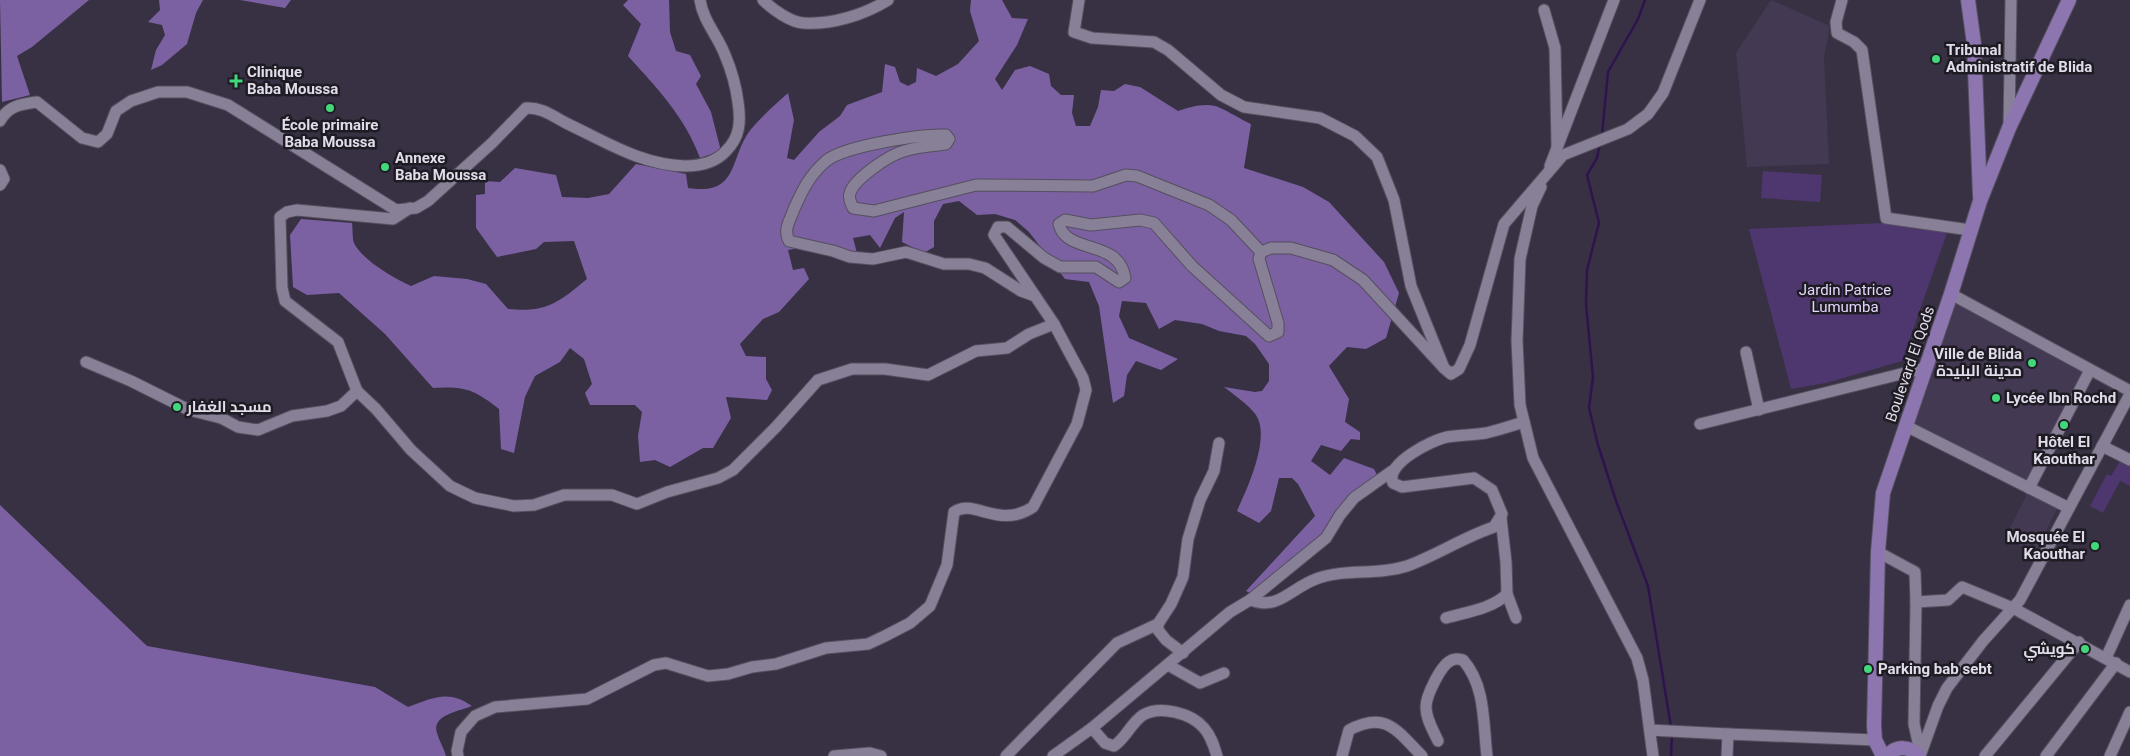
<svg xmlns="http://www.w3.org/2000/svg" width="2130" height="756" font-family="Roboto,Cairo,sans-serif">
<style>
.built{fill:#433952}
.green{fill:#4e366e}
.forest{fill:#7b61a2}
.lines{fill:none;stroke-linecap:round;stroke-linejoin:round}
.stream{stroke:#2f134d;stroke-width:2.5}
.minor-casing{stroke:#554f5f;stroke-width:13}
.major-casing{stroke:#554f5f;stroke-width:16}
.minor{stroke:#888096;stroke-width:11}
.major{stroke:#8d76af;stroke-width:14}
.poi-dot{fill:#42d77b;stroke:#1e1b23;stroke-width:2}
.labels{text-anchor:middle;stroke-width:5;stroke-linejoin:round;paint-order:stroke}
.poi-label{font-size:15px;font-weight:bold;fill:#e1dce9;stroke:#1e1b23;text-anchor:start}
.park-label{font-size:15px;fill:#e3d6fb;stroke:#1e1b23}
.street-label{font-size:15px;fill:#e1dce9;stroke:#1e1b23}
</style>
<rect width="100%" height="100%" fill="#383144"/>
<g class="built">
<path d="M1771 0 1830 26 1824 57 1829 164 1747 167 1736 53Z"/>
<path d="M1956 301 2085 372 2028 482 1911 425Z"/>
<path d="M2028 492 2058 507 2035 553 2005 538Z"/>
</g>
<g class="green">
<path d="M1763 171 1822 175 1820 202 1761 198Z"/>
<path d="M1883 223 1948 230 1902 361 1826 383 1791 389 1749 229Z"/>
<path d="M2121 459 2130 464V486L2120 481 2103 513 2090 506 2107 474 2111 476Z"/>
</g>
<g class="forest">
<path d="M0 0H89L32 47 17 56 30 95 2 102Z"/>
<path d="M159 0H203L196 13 187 44 162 65 151 70 156 50 165 35 162 25 148 22 160 10Z"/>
<path d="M240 0H291L285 8Z"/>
<path d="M628 0H669L670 32 676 51 690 55 701 76 696 84 711 112 721 151 700 158C685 117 657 88 628 56L641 24 623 5Z"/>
<path d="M971 0H1002L1012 18 1028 19 1017 45 995 79 1002 90 1015 70 1030 66 1049 74 1051 86 1061 95H1074L1072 113 1076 126H1090L1098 107 1101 90 1114 91 1125 84 1140 87 1178 111C1190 107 1203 103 1215 106 1221 107 1242 120 1251 124L1244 168 1303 187 1329 202 1384 262 1399 293 1386 338 1366 349 1347 347 1329 366 1349 399 1345 422 1360 432V440L1351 439 1341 451 1321 445 1311 461 1330 475 1344 458 1374 469 1378 477 1343 502 1328 526 1308 550 1250 593 1246 591 1315 516 1298 484 1292 478H1279L1271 511 1259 523 1237 511C1247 489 1271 438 1256 415 1249 405 1234 395 1224 387L1255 392 1262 391 1269 381V364L1255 344 1246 336 1219 331 1202 324 1175 320 1159 329 1146 303 1122 301 1119 316 1129 338 1178 359 1161 370 1136 361 1127 375 1124 396 1113 403 1099 306 1089 282 1065 279 1029 232 1015 220 995 214 977 215 959 201 943 204 934 221V247L924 253 902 242 904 212 895 218 880 248 870 235 853 238 857 253 818 245 788 250 793 270 804 268 809 279 779 312 763 319 740 344 746 356 766 357V379L772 390 767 400 726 397 731 418 713 448H703L670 467 655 460 640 462 638 436 642 412 635 405H590L585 393 592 384 584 359 570 348 560 362 535 376 525 397 514 453 501 449 499 409C474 389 464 386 433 388L385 334 339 293 307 295 293 287 290 235 301 219 352 223C353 229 352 238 354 243 362 260 395 279 411 286L434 276 467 279 486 284 508 309C547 313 559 302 587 279L574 241 544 242 536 249 497 257 476 228V195L485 194V181L500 182 515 168 556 175 562 197 588 198 609 194 636 164 686 174 688 188C741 196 728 157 752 128 763 115 776 104 788 93L794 120 787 158 794 160 819 132 840 116 847 105 882 92 885 64 895 67 900 82 908 86 916 82 917 68 936 76 958 64 979 41 970 11Z"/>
<path d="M0 505 147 646 375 687 408 707C432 698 449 689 472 706 460 711 431 715 437 733 439 741 444 748 446 756H0Z"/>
</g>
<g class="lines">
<g class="stream">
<path d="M1602 135 1608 72 1638 19 1645 0"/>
<path d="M1600 143 1597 158 1587 175 1599 223 1587 270 1586 304 1593 377 1589 408 1598 445 1616 501 1648 586 1671 727"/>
<path d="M1671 756 1672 735"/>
</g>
<g class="minor-casing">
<g id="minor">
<path d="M763 0C772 9 790 22 803 23 831 25 864 15 888 0"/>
<path d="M1079 0 1074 32 1092 38 1154 42 1168 50 1221 95 1244 107 1320 118 1355 136 1377 157 1394 200 1411 286 1444 368 1451 374 1459 369 1470 345 1504 224 1563 155 1628 129 1648 114 1663 93 1700 0"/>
<path d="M1842 0 1836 22 1837 33 1854 42 1862 50 1886 218 1970 230"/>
<path d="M1544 10 1555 48 1557 146"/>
<path d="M0 121C8 106 21 104 37 102L82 138 98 142 107 134 116 111 131 101 158 92H187L228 105 396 210 416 208 428 201 492 143 526 108C542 107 554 117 568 124 606 142 642 165 685 166 700 166 715 163 726 151 740 137 741 122 738 102 736 87 731 69 725 55 718 36 703 21 700 0"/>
<path d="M2009 126 2011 0"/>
<path d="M1550 166 1614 0"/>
<path d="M0 170 4 179 0 185"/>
<path d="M1541 187 1532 206 1520 259 1517 341 1520 405 1533 458 1637 658 1643 680 1653 756"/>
<path d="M410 208 393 219 297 210 287 212 280 217 282 288 285 301 338 342 357 391 376 409 411 450 450 486 475 498 514 506 534 505 564 495H612L637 504 667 492 718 478 733 470 776 427 818 380 852 369H885L928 375 976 351 1007 348 1029 334 1054 324"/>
<path d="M1951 294 2130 391"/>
<path d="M1035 296 1021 291 985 268 969 264H944L906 252 873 259 850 257 833 251 789 241C783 229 790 221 794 209 803 189 809 176 826 161 844 146 921 134 946 135L949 139 946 144C932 146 917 147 904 151 889 155 854 179 850 193 848 199 851 203 853 208L874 211 976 185 1093 186 1126 175 1137 176 1209 205 1231 220 1261 252"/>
<path d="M1746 352 1759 410"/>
<path d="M86 362 131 381 189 410 221 418 238 427 258 430 292 416 327 411 341 406 357 391"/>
<path d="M1700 424 1925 368"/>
<path d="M1906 426 2069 508"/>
<path d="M2102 446 2130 460"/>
<path d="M2029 488 2090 370"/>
<path d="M1501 518 1506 562 1507 594 1516 618"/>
<path d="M1878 552 1915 572 1916 602"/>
<path d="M1250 600C1278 611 1291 588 1316 579 1345 568 1377 576 1407 566 1437 555 1464 537 1494 527L1502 514 1492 490 1474 478 1402 487 1393 483C1384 464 1432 440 1447 437 1460 435 1473 435 1486 433 1499 430 1511 426 1524 422"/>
<path d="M1446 618C1466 612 1492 609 1507 594"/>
<path d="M1183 653 1166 640 1158 630V624L1171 604 1183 577 1188 539 1200 500 1214 471 1219 443"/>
<path d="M2106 658 2130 605"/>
<path d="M1168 665 1200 683 1224 673"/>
<path d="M1092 728 1105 743 1114 746C1126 738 1131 723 1143 715 1160 705 1191 713 1204 728 1211 736 1214 746 1217 756"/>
<path d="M1650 730 1728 734"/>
<path d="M1438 741C1433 730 1426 719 1426 707 1426 696 1441 664 1452 660 1456 658 1459 659 1463 660 1486 686 1483 724 1487 756"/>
<path d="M1920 751 1914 724 1916 602 1948 600 1962 587 2013 608 2130 672"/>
<path d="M458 756 457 751 461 732 475 716 495 707 587 699 654 665 666 663 708 676 728 674 752 667 776 664 826 648 868 644 885 636 910 623 930 606 947 565 954 512C974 498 999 530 1033 507L1077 424 1086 390 1083 378 1054 324 994 235 998 227H1007L1044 258 1060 267H1096L1119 282 1125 278C1119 238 1066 255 1059 224L1065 220 1091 225 1140 220 1154 223 1192 266 1269 336 1278 332V323L1259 259 1261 252 1271 248H1291L1333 260 1363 280 1444 368"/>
<path d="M834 756 870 753 881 756"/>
<path d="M1006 756 1117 643 1158 624"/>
<path d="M1053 756 1092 728 1230 612 1250 600 1326 538 1340 515 1354 498 1392 471"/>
<path d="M1342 756 1349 730C1386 710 1397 731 1422 756"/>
<path d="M1727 756 1728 734 1875 740"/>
<path d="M1920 756 1938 706 1947 688 1983 641 2020 600 2130 394"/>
<path d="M1985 756 2079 642"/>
<path d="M2046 756 2116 663"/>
<path d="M2110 756 2130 712"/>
</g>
</g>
<g class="major-casing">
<g id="major">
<path d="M1968 0 1974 44 1980 196"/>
<path d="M1883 756 1875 740 1874 726 1878 552 1883 493 1951 294 1980 201 2009 128 2069 0"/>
<path d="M1888 756C1896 745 1910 746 1919 756"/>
</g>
</g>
<use href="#minor" class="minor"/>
<use href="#major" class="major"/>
</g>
<g class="poi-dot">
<circle cx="1936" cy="59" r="5"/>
<path d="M233.5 73.5h5v5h5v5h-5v5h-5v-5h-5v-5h5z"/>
<circle cx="330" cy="108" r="5"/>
<circle cx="385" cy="167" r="5"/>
<circle cx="2032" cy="363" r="5"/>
<circle cx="1996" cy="398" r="5"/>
<circle cx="177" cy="407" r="5"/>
<circle cx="2064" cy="425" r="5"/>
<circle cx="2095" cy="546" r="5"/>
<circle cx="2085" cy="649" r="5"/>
<circle cx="1868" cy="669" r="5"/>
</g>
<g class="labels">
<g class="poi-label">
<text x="1946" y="55">Tribunal<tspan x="1946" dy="17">Administratif de Blida</tspan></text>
<text x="247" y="77">Clinique<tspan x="247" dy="17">Baba Moussa</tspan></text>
<text x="330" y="130" text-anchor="middle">École primaire<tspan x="330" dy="17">Baba Moussa</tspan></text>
<text x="395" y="163">Annexe<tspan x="395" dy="17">Baba Moussa</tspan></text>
<text x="2022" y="359" text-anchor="end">Ville de Blida<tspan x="2022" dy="17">مدينة البليدة</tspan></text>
<text x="2006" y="403">Lycée Ibn Rochd</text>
<text x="187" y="412">مسجد الغفار</text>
<text x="2064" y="447" text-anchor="middle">Hôtel El<tspan x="2064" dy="17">Kaouthar</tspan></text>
<text x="2085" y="542" text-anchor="end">Mosquée El<tspan x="2085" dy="17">Kaouthar</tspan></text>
<text x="2075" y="654" text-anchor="end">كويشي</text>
<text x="1878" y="674">Parking bab sebt</text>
</g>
<g class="park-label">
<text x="1845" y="295">Jardin Patrice<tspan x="1845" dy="17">Lumumba</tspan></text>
</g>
<g class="street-label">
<text transform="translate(1910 364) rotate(-71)" y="5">Boulevard El Qods</text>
</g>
</g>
</svg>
